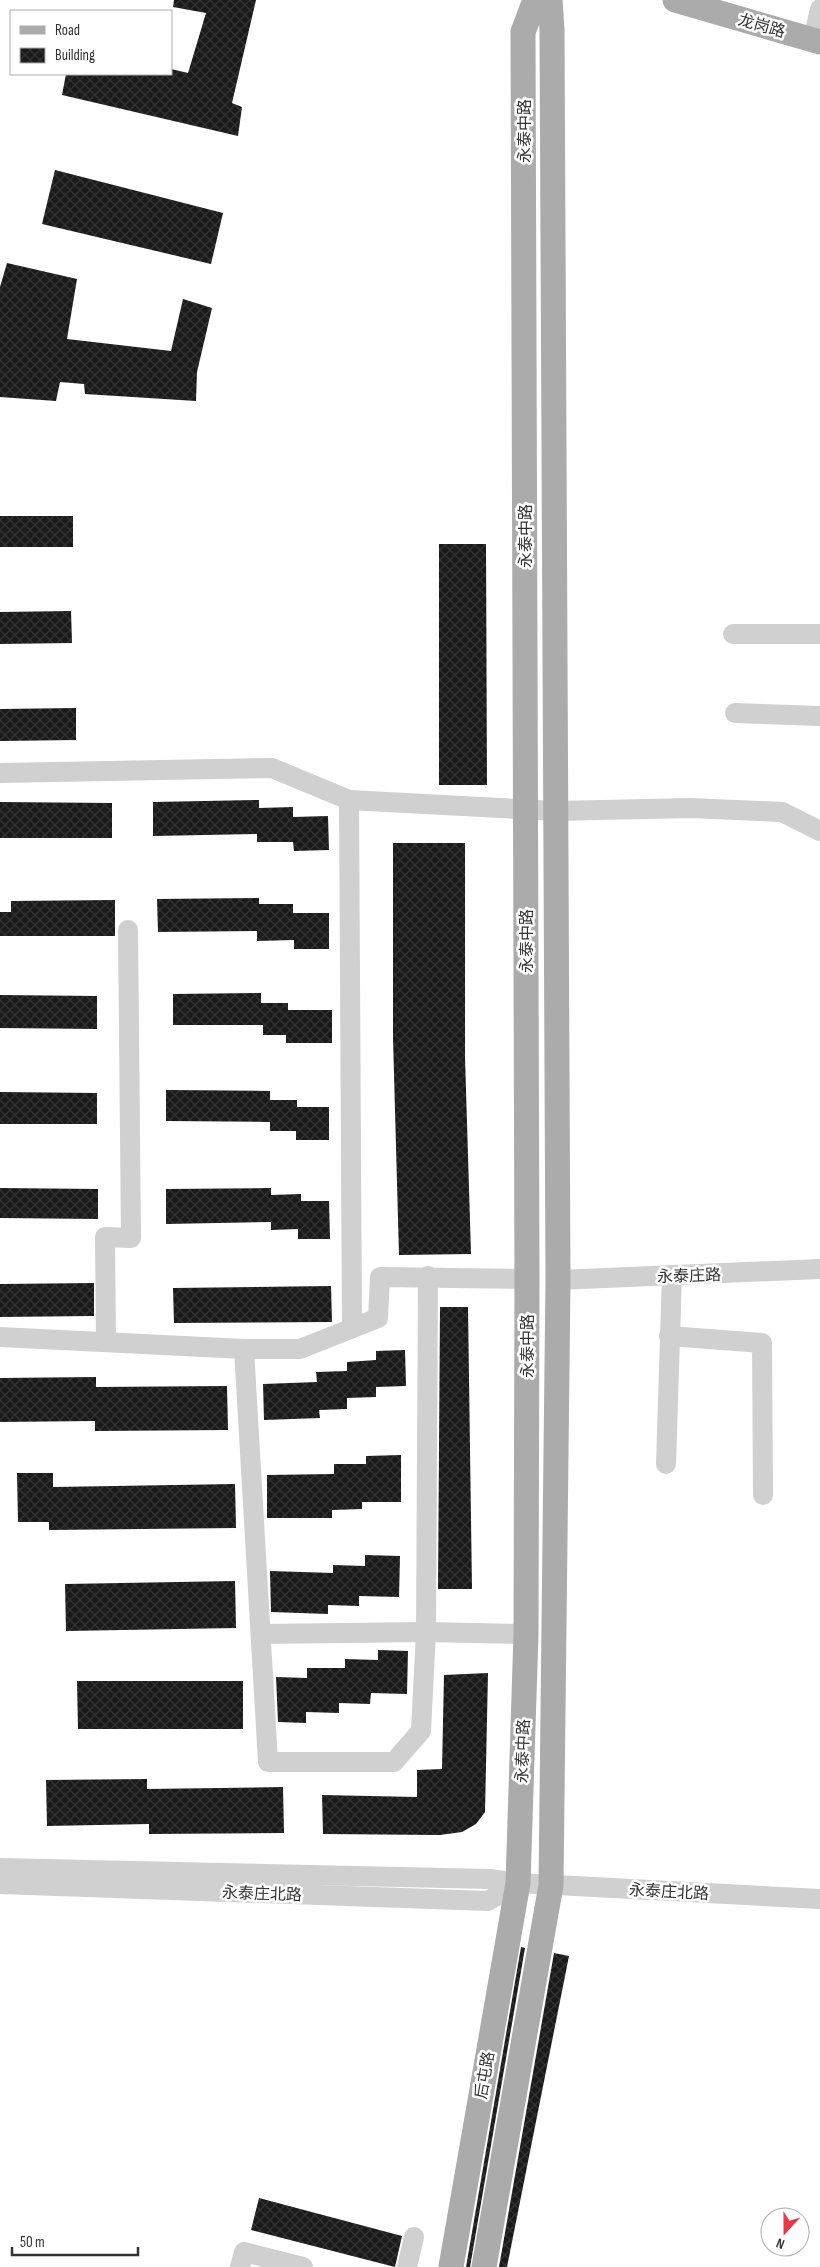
<svg xmlns="http://www.w3.org/2000/svg" width="820" height="2267" font-family="'Sofia Sans Condensed','Noto Sans SC',sans-serif">
<style>
.building{fill:url(#building-cross-hatch)}
.lines{fill:none;stroke-linecap:round;stroke-linejoin:round}
.minor{stroke:#d0d0d0;stroke-width:20}
.major{stroke:#ababab;stroke-width:25}
.labels{text-anchor:middle;stroke-width:5;stroke-linejoin:round;paint-order:stroke}
.street-label{font-size:16px;fill:#333;stroke:#fff}
</style>
<defs>
<pattern id="building-cross-hatch" width="8" height="8" patternUnits="userSpaceOnUse" patternTransform="scale(1.25)"><rect width="8" height="8" fill="#1a1a1a"/><path d="M0 0l8 8M0 8l8-8" fill="none" stroke="#333"/></pattern>
</defs>
<rect width="100%" height="100%" fill="#fff"/>
<g class="building">
<path d="M174 0H256L232 103 242 107 238 136 62 95 66 74H171V69L188 73 206 13 173 7Z"/>
<path d="M55 170 223 213 211 264 42 224Z"/>
<path d="M7 263 77 279 67 339 171 351 183 299 212 308 197 372 196 401 85 394 84 384 60 382 56 401 0 397V287Z"/>
<rect x="0" y="516" width="73" height="31"/>
<path d="M439 544H486L487 785H439Z"/>
<path d="M71 611 72 643 0 644V612Z"/>
<path d="M76 708V740L0 741V709Z"/>
<path d="M259 800V808L293 807V817L328 816 329 850 294 851 293 842H257V834L153 836V802Z"/>
<path d="M0 802 112 803V838H0Z"/>
<path d="M393 843H465V1057L471 1254 399 1255 393 1038Z"/>
<path d="M259 898V904H293V913H329V949H294V940L257 941V931L158 932 157 899Z"/>
<path d="M115 900V936H0V912H11V901Z"/>
<path d="M261 993V1003H288V1010H332V1043H286V1035H263V1025H173V994Z"/>
<path d="M0 995 97 996V1029L0 1028Z"/>
<path d="M166 1090 270 1091V1100H297V1107H329V1140H296V1131H270V1122L166 1121Z"/>
<path d="M0 1092 97 1093V1124H0Z"/>
<path d="M0 1188 98 1189V1219L0 1218Z"/>
<path d="M271 1188V1195L301 1194V1201H329L330 1239H298V1229L271 1230V1222L166 1224V1189Z"/>
<path d="M94 1283V1316L0 1317V1284Z"/>
<path d="M331 1286 332 1322 174 1323 173 1288Z"/>
<path d="M440 1307H468L472 1589H438Z"/>
<path d="M405 1350 406 1386 376 1387V1397L347 1398V1409L319 1410 320 1418 264 1420 263 1384 317 1382 316 1372 347 1371V1362L376 1360V1351Z"/>
<path d="M96 1377V1387L227 1386 228 1430 95 1431V1421L0 1422V1378Z"/>
<path d="M401 1455V1502H362V1509L332 1510V1518H267V1475L334 1474V1464H366V1456Z"/>
<path d="M17 1473H53V1487L235 1484 236 1528 49 1530V1522H18Z"/>
<path d="M365 1555 400 1556 399 1597 359 1596V1606L328 1605V1614L271 1612 270 1571 333 1573V1565L365 1566Z"/>
<path d="M235 1581 236 1628 66 1631 65 1584Z"/>
<path d="M378 1650 408 1651 407 1694 371 1693 370 1704 339 1703V1713L306 1712V1723L278 1722 276 1677 307 1678V1668H345V1659L378 1660Z"/>
<path d="M488 1673 485 1812 476 1824 462 1832 440 1835 323 1834 322 1795 417 1797V1770L442 1769 444 1675Z"/>
<path d="M77 1681H243V1729H78Z"/>
<path d="M147 1779V1789L283 1787 284 1833 149 1834V1824L47 1826 46 1780Z"/>
<path d="M521 1947 525 1948 470 2267H466Z"/>
<path d="M554 1953 569 1956 507 2267H499Z"/>
<path d="M259 2198 402 2236 395 2267 251 2230Z"/>
</g>
<g class="lines">
<g class="minor">
<path d="M813 40 820 9"/>
<path d="M733 634H820"/>
<path d="M735 713 820 716"/>
<path d="M0 773 272 768 349 800 556 811 691 808 782 812 820 831"/>
<path d="M349 800 352 1328"/>
<path d="M558 1280 820 1269"/>
<path d="M669 1336 762 1343 763 1495"/>
<path d="M0 1337 244 1349H300L378 1318 380 1277 527 1279"/>
<path d="M106 1342 105 1237 131 1238 128 930"/>
<path d="M244 1349 268 1762H394L421 1731 426 1632 428 1276"/>
<path d="M666 1464 672 1275"/>
<path d="M261 1634 426 1632 526 1634"/>
<path d="M0 1868 490 1879 518 1883 820 1899"/>
<path d="M0 1884 488 1901 518 1883"/>
<path d="M240 2267 244 2252 303 2267"/>
<path d="M407 2267 414 2237"/>
</g>
<g class="major">
<path d="M675 0 820 42"/>
<path d="M451 2267 518 1883 526 1634 527 1279 523 32 535 0"/>
<path d="M484 2267 551 1885 558 1280 552 29 550 0"/>
</g>
</g>
<g class="labels">
<g class="street-label">
<text transform="translate(762 25) rotate(16)" y="6">龙岗路</text>
<text transform="translate(524 131) rotate(-90)" y="6">永泰中路</text>
<text transform="translate(525 536) rotate(-90)" y="6">永泰中路</text>
<text transform="translate(526 941) rotate(-90)" y="6">永泰中路</text>
<text transform="translate(689 1275) rotate(-2)" y="6">永泰庄路</text>
<text transform="translate(527 1346) rotate(-90)" y="6">永泰中路</text>
<text transform="translate(522 1751) rotate(-88)" y="6">永泰中路</text>
<text transform="translate(669 1891) rotate(3)" y="6">永泰庄北路</text>
<text transform="translate(262 1893) rotate(2)" y="6">永泰庄北路</text>
<text transform="translate(484 2075) rotate(-80)" y="6">后屯路</text>
</g>
</g>
<rect x="10" y="10" width="162" height="65" fill="#ffffff" stroke="#adadad"/>
<rect x="20" y="26" width="25" height="8" fill="#ababab" stroke="#adadad"/>
<text x="55" y="35" font-size="15" fill="#333333">Road</text>
<rect x="20" y="48" width="25" height="15" fill="url(#building-cross-hatch)" stroke="#adadad"/>
<text x="55" y="60" font-size="15" fill="#333333">Building</text>
<g transform="translate(785 2232) rotate(201)"><circle r="24" fill="#ffffff" stroke="#adadad"/>
<path d="M0-4L9 19L0 12L-9 19Z" fill="#e63946"/>
<text y="-8" font-size="14" font-weight="bold" text-anchor="middle" fill="#333333">N</text>
</g>
<path d="M12 2247v8h126v-8" fill="none" stroke="#333333" stroke-width="2.5"/>
<text x="20" y="2247" font-size="15" fill="#333333" stroke="#ffffff" stroke-width="4" paint-order="stroke">50 m</text>
</svg>
